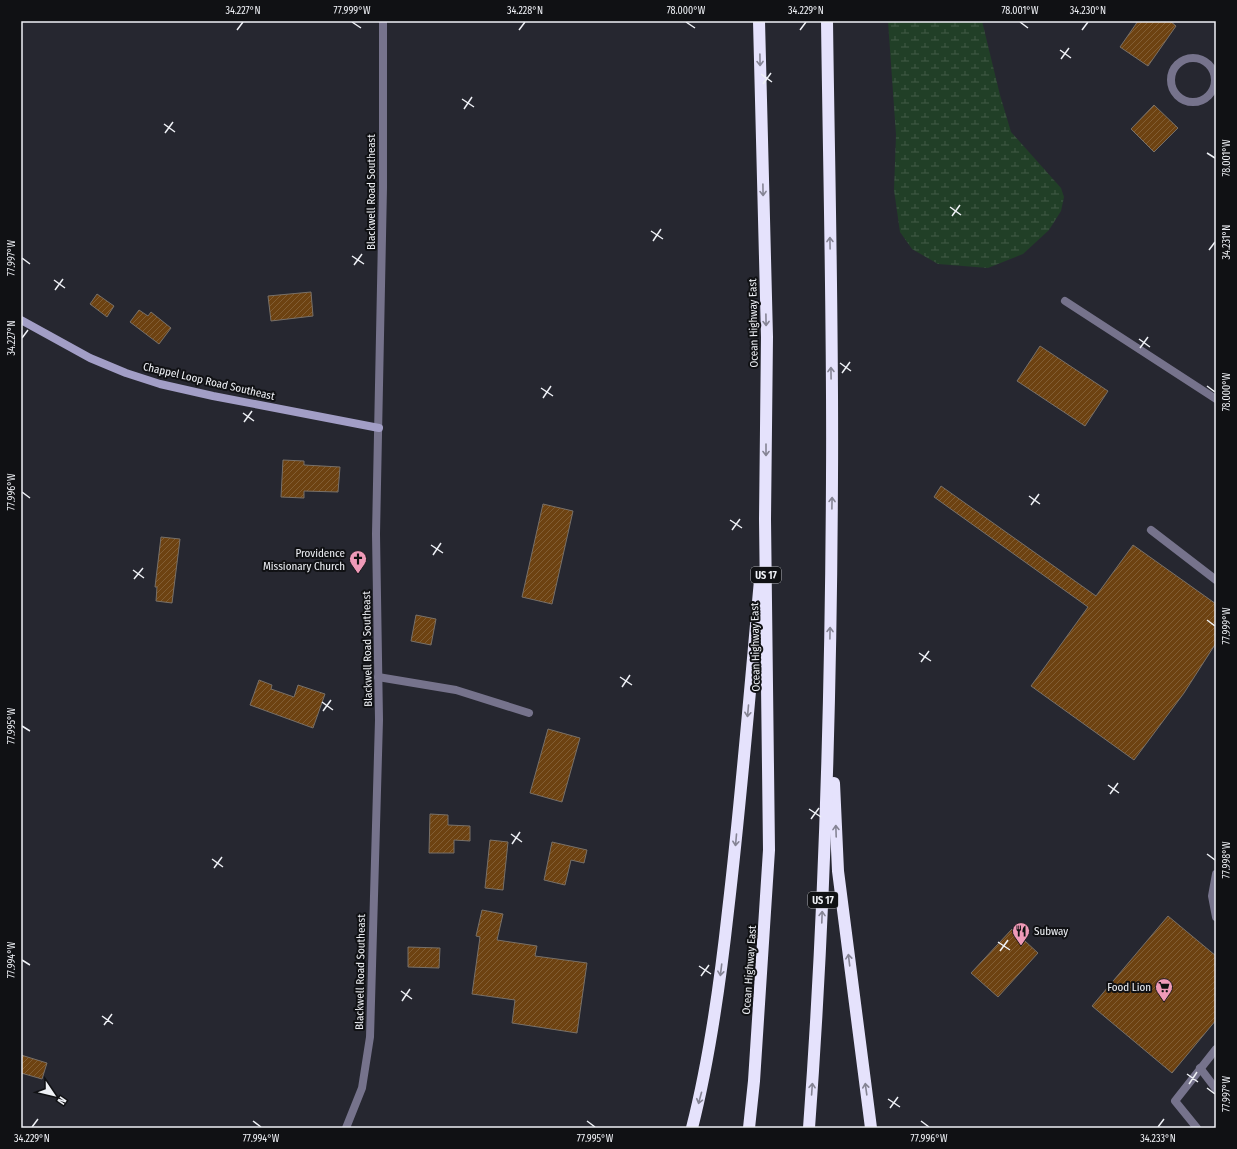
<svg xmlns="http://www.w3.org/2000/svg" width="1237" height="1149" font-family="'Fira Sans Condensed',sans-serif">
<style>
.wetland{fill:url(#wetland-marsh)}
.building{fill:url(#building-hatch);stroke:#787068}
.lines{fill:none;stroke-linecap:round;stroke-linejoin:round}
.lane{stroke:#76738c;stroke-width:8}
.street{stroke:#76738c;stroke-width:8}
.secondary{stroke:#a29ec6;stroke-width:8}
.highway{stroke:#e5e2fc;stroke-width:12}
.oneway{stroke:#858494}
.ticks{fill:none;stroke:#eff1f6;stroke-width:1.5}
.labels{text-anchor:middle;stroke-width:4;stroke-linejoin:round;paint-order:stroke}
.shield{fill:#101114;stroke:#acaeb2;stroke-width:1}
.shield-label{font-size:10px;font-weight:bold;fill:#eff1f6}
.street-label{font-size:11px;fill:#eff1f6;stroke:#101114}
.poi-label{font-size:11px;fill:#eff1f6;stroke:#101114;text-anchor:end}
.neatline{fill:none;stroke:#eff1f6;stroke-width:1.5}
.ticks-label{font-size:10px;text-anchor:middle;fill:#eff1f6}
</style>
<defs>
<pattern id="wetland-marsh" width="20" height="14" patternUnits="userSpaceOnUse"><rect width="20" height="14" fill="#213f27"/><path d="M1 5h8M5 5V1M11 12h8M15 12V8" fill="none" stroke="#425b47"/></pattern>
<pattern id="building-hatch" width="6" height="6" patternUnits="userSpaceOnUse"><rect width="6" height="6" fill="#6d4211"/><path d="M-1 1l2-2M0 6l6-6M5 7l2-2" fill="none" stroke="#825e34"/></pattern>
</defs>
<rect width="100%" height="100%" fill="#262730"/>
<path class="wetland" d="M888 21H982L1000 95 1011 132 1061 188 1064 197 1061 211 1049 230 1023 254 988 268 938 264 912 249 900 232 894 190 896 135Z"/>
<g class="building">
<path d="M1138 21H1170L1176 26 1148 66 1120 47Z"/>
<path d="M1154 105 1178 128 1154 152 1131 129Z"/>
<path d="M311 292 313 316 271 321 268 296Z"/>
<path d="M97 294 114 306 107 317 90 304Z"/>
<path d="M139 310 148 316 151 312 171 328 159 344 130 322Z"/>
<path d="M1040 346 1108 391 1085 426 1017 381Z"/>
<path d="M283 460 304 461V465L340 467 338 492 304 491V498L281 497Z"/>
<path d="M941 486 1096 596 1133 545 1216 604V643L1184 693 1134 760 1031 686 1088 607 934 497Z"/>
<path d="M543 504 573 511 552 604 522 597Z"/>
<path d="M161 537 180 539 172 603 156 601 157 587H155Z"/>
<path d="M416 615 436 619 431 645 411 641Z"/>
<path d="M259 680 272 685 271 689 294 697 298 685 325 694 313 728 250 705Z"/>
<path d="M548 729 580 738 562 802 530 793Z"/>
<path d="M430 814 448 815V825L470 826V841L454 840V853H429Z"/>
<path d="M490 840 508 842 503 890 485 888Z"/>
<path d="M552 842 587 850 584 863 571 860 565 885 544 880Z"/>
<path d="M482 910 503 914 497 940 537 946 535 956 587 963 577 1033 512 1023 515 1000 472 994 480 937 476 936Z"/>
<path d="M1168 916 1216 956V1020L1172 1073 1092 1006Z"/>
<path d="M1012 929 1038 953 998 997 971 973Z"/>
<path d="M408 947 440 948 439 968 408 967Z"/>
<path d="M21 1055 47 1063 42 1079 21 1073Z"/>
</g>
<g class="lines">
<g class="lane">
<path d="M1065 301 1216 399"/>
<path d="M1151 530 1216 580"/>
<path d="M378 677 456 690 529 713"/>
<path d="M1216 874 1212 896 1216 917"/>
<path d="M1200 1068 1216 1089"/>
<path d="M1197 1128 1175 1101 1216 1049"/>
</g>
<g class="street">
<circle cx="1193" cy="80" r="22"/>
<path d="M346 1128 362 1088 370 1037 379 720 376 534 383 187V21"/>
</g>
<path class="secondary" d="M21 320 90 358 126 373 160 384 213 396 379 428"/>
<g class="highway">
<path d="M834 783 838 871 871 1128"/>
<path d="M692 1128C710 1057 720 984 728 911 741 801 750 690 760 580"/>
<path d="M749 1128 754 1081 769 850 765 519 767 337 759 21"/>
<path d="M809 1128C825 912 831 694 832 477 833 325 829 173 827 21"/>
</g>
</g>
<defs><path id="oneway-shaft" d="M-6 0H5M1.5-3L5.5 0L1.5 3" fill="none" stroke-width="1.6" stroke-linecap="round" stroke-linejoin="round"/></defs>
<g class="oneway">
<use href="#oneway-shaft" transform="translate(760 60) rotate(89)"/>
<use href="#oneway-shaft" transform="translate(763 190) rotate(89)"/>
<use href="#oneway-shaft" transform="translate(830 243) rotate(-91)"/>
<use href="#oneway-shaft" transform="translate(766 320) rotate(89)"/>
<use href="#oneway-shaft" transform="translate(831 373) rotate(-91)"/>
<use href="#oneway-shaft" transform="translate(766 450) rotate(90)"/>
<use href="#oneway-shaft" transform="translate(832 503) rotate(-89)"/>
<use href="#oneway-shaft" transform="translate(830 633) rotate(-89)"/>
<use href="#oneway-shaft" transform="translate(748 711) rotate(95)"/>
<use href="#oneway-shaft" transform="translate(836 831) rotate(-92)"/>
<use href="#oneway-shaft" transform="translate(736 840) rotate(95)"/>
<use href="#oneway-shaft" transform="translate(822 917) rotate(-88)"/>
<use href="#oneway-shaft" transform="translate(849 960) rotate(-97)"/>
<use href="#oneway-shaft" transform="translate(721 970) rotate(97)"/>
<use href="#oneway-shaft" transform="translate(812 1089) rotate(-86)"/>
<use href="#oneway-shaft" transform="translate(866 1089) rotate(-98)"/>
<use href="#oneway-shaft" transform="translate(700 1098) rotate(105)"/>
</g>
<path class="ticks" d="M352 22 361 28M686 22 695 28M1020 22 1028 28M237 30 243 22M519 30 525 22M800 30 806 22M1082 30 1088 22M1060 50 1071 58M1061 59 1069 48M761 74 772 82M763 84 771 73M462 99 474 107M464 109 472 97M164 124 175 132M165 133 173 122M1207 153 1215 158M950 207 961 215M952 216 960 205M651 231 663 239M653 241 661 229M1209 250 1215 242M352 256 364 264M22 258 30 264M354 265 362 254M54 280 65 288M55 290 63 279M22 338 28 330M1139 339 1150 347M1140 348 1148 337M840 363 851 371M842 373 850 362M1207 386 1215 392M541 388 553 396M543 398 551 386M243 413 254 421M244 422 252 411M22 492 30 498M1029 496 1040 504M1031 505 1039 494M730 520 742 528M732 530 740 519M431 545 443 553M433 555 441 543M133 570 144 578M134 579 143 568M1207 620 1215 626M919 653 931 661M921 662 929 651M620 677 632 685M622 687 630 675M322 702 333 710M323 711 331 700M22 726 30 731M1108 785 1119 793M1110 794 1118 783M809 809 821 817M811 819 819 808M511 834 522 842M512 844 520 832M1207 854 1215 860M212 859 223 867M214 868 222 857M998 942 1010 950M1000 951 1008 940M22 960 30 965M699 966 711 974M701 976 709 965M401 991 412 999M402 1001 410 989M102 1016 113 1024M104 1025 112 1014M1187 1074 1198 1082M1189 1084 1197 1072M1207 1088 1215 1094M888 1099 900 1107M890 1108 898 1097M253 1121 261 1127M587 1121 595 1127M921 1121 929 1127M32 1127 38 1119M1158 1127 1164 1119"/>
<defs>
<g id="church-pin" transform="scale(0.9)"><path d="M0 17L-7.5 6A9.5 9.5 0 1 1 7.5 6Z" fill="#ef9ab8" stroke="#101114"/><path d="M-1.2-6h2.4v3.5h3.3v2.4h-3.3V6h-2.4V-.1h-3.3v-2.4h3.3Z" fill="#111"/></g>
<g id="restaurant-pin" transform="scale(0.9)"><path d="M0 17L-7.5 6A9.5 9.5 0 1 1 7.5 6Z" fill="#ef9ab8" stroke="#101114"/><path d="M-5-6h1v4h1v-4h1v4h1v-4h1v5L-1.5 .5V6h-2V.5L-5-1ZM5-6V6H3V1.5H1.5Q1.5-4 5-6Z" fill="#111"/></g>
<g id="supermarket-pin" transform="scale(0.9)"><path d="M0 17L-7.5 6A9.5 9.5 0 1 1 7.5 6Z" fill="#ef9ab8" stroke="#101114"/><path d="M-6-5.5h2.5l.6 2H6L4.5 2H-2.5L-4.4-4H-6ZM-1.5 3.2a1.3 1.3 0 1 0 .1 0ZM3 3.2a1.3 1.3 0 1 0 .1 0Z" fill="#111"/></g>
</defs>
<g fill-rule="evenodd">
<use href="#church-pin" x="358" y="559"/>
<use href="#restaurant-pin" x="1021" y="931"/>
<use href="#supermarket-pin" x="1164" y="987"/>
</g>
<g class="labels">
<g class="shield">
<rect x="751" y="567" width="30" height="16" rx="3"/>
<rect x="808" y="892" width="30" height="16" rx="3"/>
</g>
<g class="shield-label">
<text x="766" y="579">US 17</text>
<text x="823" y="904">US 17</text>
</g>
<g class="street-label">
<text transform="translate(371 192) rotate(-90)" y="4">Blackwell Road Southeast</text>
<text transform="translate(753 323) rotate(-91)" y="4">Ocean Highway East</text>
<text transform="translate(209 381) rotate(13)" y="4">Chappel Loop Road Southeast</text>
<text transform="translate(755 647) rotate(-91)" y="4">Ocean Highway East</text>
<text transform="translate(367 649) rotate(-91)" y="4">Blackwell Road Southeast</text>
<text transform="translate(749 970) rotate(-86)" y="4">Ocean Highway East</text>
<text transform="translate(360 972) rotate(-89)" y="4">Blackwell Road Southeast</text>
</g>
<g class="poi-label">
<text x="345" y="557">Providence<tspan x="345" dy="13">Missionary Church</tspan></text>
<text x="1034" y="935" text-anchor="start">Subway</text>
<text x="1151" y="991">Food Lion</text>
</g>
</g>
<rect width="1237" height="1149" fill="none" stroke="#101114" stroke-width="44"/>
<g transform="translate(54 1095) rotate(125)" stroke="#101114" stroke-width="3" paint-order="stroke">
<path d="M0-3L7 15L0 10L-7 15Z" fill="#eff1f6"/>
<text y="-6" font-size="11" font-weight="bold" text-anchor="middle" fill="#eff1f6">N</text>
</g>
<rect x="22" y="22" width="1193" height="1105" class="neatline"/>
<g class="ticks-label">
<text x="243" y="14">34.227°N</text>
<text x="352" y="14">77.999°W</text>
<text x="525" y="14">34.228°N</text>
<text x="686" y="14">78.000°W</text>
<text x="806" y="14">34.229°N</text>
<text x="1020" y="14">78.001°W</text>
<text x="1088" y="14">34.230°N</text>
<text transform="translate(1226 158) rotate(-90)" y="4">78.001°W</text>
<text transform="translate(1226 242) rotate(-90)" y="4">34.231°N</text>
<text transform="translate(11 258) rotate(-90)" y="4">77.997°W</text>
<text transform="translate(11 338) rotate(-90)" y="4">34.227°N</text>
<text transform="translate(1226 392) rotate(-90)" y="4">78.000°W</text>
<text transform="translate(11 492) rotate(-90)" y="4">77.996°W</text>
<text transform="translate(1226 626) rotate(-90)" y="4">77.999°W</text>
<text transform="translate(11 726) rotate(-90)" y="4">77.995°W</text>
<text transform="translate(1226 860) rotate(-90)" y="4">77.998°W</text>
<text transform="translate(11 960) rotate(-90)" y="4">77.994°W</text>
<text transform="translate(1226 1094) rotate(-90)" y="4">77.997°W</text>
<text x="32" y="1142">34.229°N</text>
<text x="261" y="1142">77.994°W</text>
<text x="595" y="1142">77.995°W</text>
<text x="929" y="1142">77.996°W</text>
<text x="1158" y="1142">34.233°N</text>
</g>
</svg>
